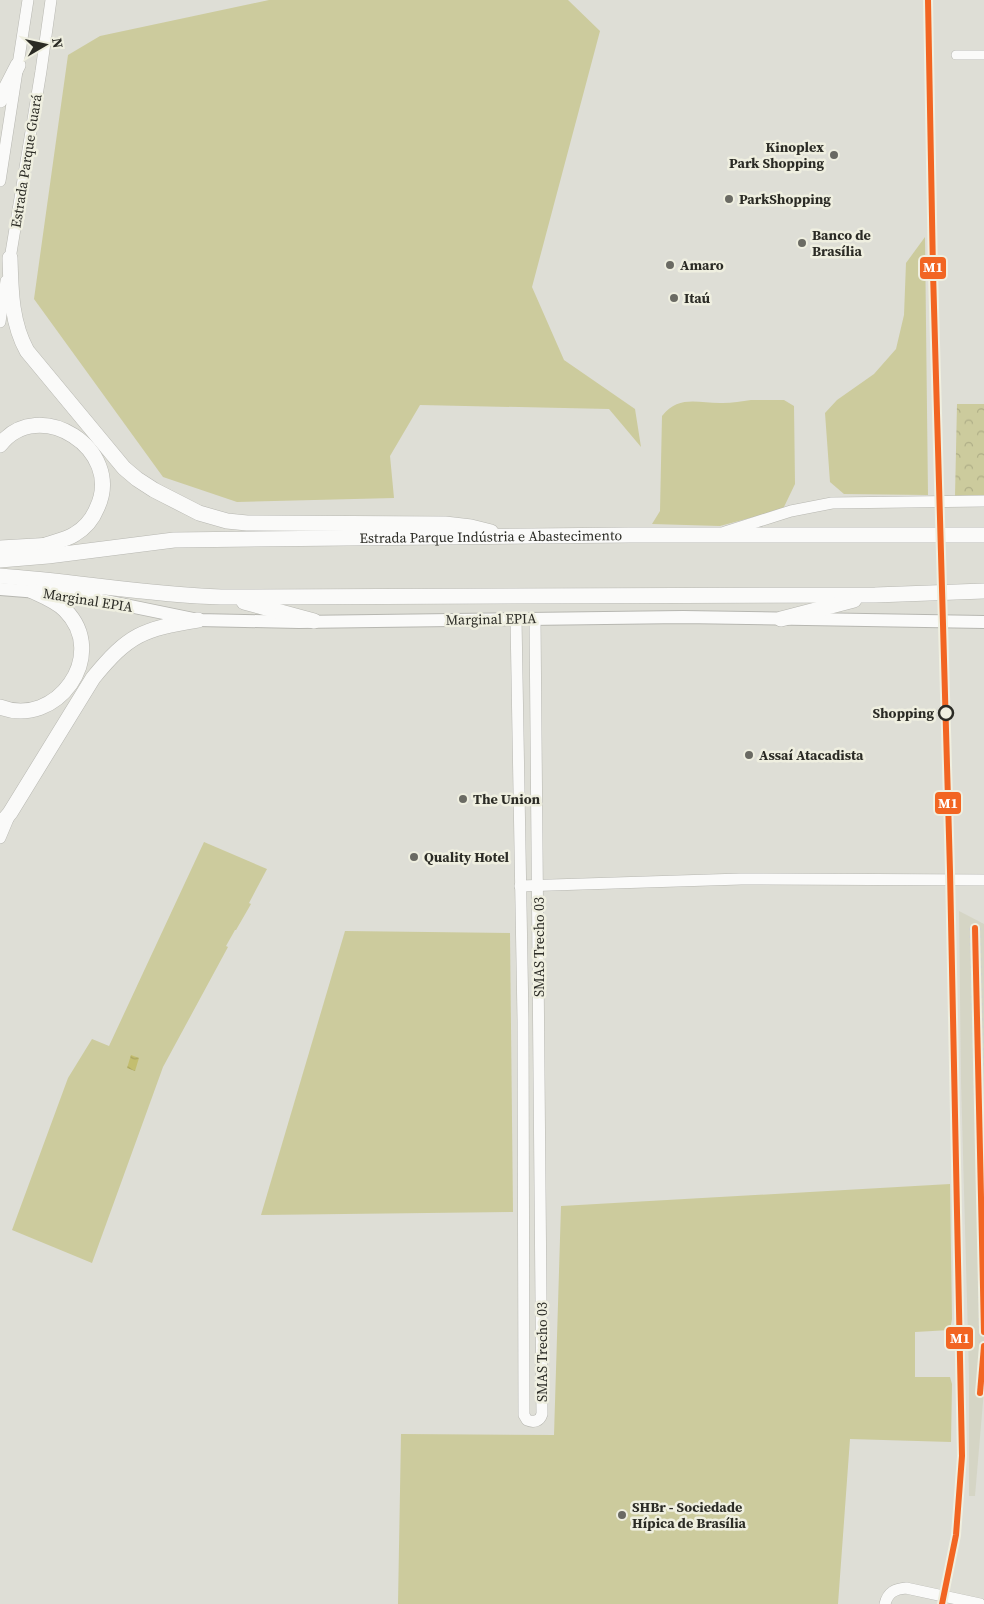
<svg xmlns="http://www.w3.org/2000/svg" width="984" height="1604" font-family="'Source Serif 4',serif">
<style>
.built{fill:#d5d5c5}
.grass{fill:#cccb9d}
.forest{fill:url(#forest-crowns)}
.water{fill:url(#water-waves)}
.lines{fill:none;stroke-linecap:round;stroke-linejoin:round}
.street-casing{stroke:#b7b7b1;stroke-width:10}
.secondary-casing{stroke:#b7b7b1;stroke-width:12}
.primary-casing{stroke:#b7b7b1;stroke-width:14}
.highway-casing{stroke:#b7b7b1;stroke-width:16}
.street{stroke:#fafaf9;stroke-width:9}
.secondary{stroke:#fafaf9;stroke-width:11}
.primary{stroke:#fafaf9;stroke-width:12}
.highway{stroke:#fafaf9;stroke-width:15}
.rail{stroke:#d0d0ce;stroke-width:2;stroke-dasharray:2.5 5;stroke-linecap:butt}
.metro-1-casing{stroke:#efefe0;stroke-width:10}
.metro-1{stroke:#f26522;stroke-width:6}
.poi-dot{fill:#6a6a63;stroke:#efefe0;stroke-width:2}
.stop-dot{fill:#efefe0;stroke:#2b2b25;stroke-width:2.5}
.labels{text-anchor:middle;stroke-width:5;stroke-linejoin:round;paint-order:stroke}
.poi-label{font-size:14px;font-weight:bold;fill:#2b2b25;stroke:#efefe0;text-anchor:start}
.street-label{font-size:14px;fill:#2b2b25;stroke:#efefe0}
.stop-label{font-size:14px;font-weight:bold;fill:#2b2b25;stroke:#efefe0;text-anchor:end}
.line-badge{stroke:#efefe0;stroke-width:2}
.badge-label{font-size:14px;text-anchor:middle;font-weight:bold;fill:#fff}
</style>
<defs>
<pattern id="forest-crowns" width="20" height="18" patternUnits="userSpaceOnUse" patternTransform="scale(1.25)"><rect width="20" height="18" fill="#cccb9d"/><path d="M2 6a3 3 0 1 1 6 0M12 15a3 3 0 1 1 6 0" fill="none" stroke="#afae87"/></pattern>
<pattern id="water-waves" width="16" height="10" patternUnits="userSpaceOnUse" patternTransform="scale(1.25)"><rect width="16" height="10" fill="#c3be6f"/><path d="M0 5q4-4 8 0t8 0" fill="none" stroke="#a8a360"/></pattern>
</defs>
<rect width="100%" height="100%" fill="#deded6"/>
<path class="built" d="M959 911 984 924V1390L975 1496H969V1374L961 1081Z"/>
<g class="grass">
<path d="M269 0H568L600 31 532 287 564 360 635 409 641 447 609 409 420 405 390 456 394 498 237 502 163 477 34 299 68 55 100 36Z"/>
<path d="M925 237 928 495 844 494 830 482 825 413 837 400 874 374 896 349 904 315 906 263Z"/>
<path d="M751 400H784L794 406 795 484 783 509 720 526 652 524 660 511 662 416C679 394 700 404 723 403 732 403 742 401 751 400Z"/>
<path d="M204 842 267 869 249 903 251 904 236 930H235L226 946 228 947 163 1067 92 1263 12 1230 68 1078 92 1039 109 1046Z"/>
<path d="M345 931 510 933 513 1212 261 1215Z"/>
<path d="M950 1184 952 1319 950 1330 915 1332V1377H950L952 1384 951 1442 850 1439 838 1604H398L401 1434 554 1435 561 1206Z"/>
</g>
<path class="forest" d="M957 404H984V495L955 496Z"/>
<path class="water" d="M131 1055 139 1058 135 1071 127 1068Z"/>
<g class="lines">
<g class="street-casing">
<path id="street" d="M956 55H984"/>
</g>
<g class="secondary-casing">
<g id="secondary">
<path d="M0 181 28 0"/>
<path d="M9 265 41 71 51 0"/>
<path d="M0 322 6 281"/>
<path d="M725 532 791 511 832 503 984 501"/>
<path d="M516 619 523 1020 524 1415 527 1420C534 1423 540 1421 542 1414L535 619"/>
<path d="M0 838 8 819"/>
<path d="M520 886 741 879 984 880"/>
<path d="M885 1604C888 1592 895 1589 906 1588L980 1604"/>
</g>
</g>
<g class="primary-casing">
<path id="primary" d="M0 589 76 595 198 620 299 622 683 617 984 622"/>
</g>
<g class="highway-casing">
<g id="highway">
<path d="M0 100 18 65"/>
<path d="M10 258C11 290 11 322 27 351L124 468 137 479 154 490 199 513 227 521 247 523 445 524 471 527 491 532"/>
<path d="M0 445C38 395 125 449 97 508 93 518 85 528 75 534 66 540 53 542 43 546"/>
<path d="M0 548 53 545"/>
<path id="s1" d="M0 560 48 556 174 540 629 535H984"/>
<path d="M0 576C74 581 147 595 221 597L875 595 984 591"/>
<path d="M244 602 314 621"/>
<path d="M781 619 854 600"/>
<path d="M0 707C56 729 110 655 65 610 56 601 43 596 32 591"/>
<path d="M0 825 10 813 93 678C129 634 143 629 198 620"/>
</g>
</g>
<use href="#street" class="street"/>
<use href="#secondary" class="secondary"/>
<use href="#primary" class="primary"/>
<use href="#highway" class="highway"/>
<g class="rail">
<path d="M970 928 978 1237 980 1393"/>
<path d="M980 928 984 1094"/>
</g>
<g class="metro-1-casing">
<g id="metro-1">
<path d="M928 0 933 272 950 871 962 1456 956 1535 942 1604"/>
<path d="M975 928 984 1332"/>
<path d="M980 1393 984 1346"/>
</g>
</g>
<use href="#metro-1" class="metro-1"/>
</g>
<g class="poi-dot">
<circle cx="834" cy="155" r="5"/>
<circle cx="729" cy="199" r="5"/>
<circle cx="802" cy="243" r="5"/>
<circle cx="670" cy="265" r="5"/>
<circle cx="674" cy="298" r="5"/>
<circle cx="749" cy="755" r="5"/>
<circle cx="463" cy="799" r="5"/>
<circle cx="414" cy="857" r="5"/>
<circle cx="622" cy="1515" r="5"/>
</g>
<circle class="stop-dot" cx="946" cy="713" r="7"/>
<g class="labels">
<g class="poi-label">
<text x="824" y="152" text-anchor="end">Kinoplex<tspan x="824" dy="16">Park Shopping</tspan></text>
<text x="739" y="204">ParkShopping</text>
<text x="812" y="240">Banco de<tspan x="812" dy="16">Brasília</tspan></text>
<text x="680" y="270">Amaro</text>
<text x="684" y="303">Itaú</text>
<text x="759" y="760">Assaí Atacadista</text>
<text x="473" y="804">The Union</text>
<text x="424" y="862">Quality Hotel</text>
<text x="632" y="1512">SHBr - Sociedade<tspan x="632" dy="16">Hípica de Brasília</tspan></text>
</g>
<g class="street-label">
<text transform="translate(26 161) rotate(-81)" y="5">Estrada Parque Guará</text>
<text dy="5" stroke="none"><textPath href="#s1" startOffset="492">Estrada Parque Indústria e Abastecimento</textPath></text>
<text transform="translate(88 600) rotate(9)" y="5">Marginal EPIA</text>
<text transform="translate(491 619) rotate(-1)" y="5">Marginal EPIA</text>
<text transform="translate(539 947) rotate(-90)" y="5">SMAS Trecho 03</text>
<text transform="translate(542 1352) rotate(-90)" y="5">SMAS Trecho 03</text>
</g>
<g class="stop-label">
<text x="934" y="718">Shopping</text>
</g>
</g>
<g class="line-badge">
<rect x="919" y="256" width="28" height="24" rx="5" fill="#f26522"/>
<rect x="934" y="791" width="28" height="24" rx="5" fill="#f26522"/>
<rect x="945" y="1326" width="29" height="24" rx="5" fill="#f26522"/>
</g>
<g class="badge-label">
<text x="933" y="272">M1</text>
<text x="948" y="808">M1</text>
<text x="960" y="1343">M1</text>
</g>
<g transform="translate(45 45) rotate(81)" stroke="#efefe0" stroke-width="4" paint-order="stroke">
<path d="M0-4L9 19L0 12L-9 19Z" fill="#2b2b25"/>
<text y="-8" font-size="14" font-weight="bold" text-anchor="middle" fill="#2b2b25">N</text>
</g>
</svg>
